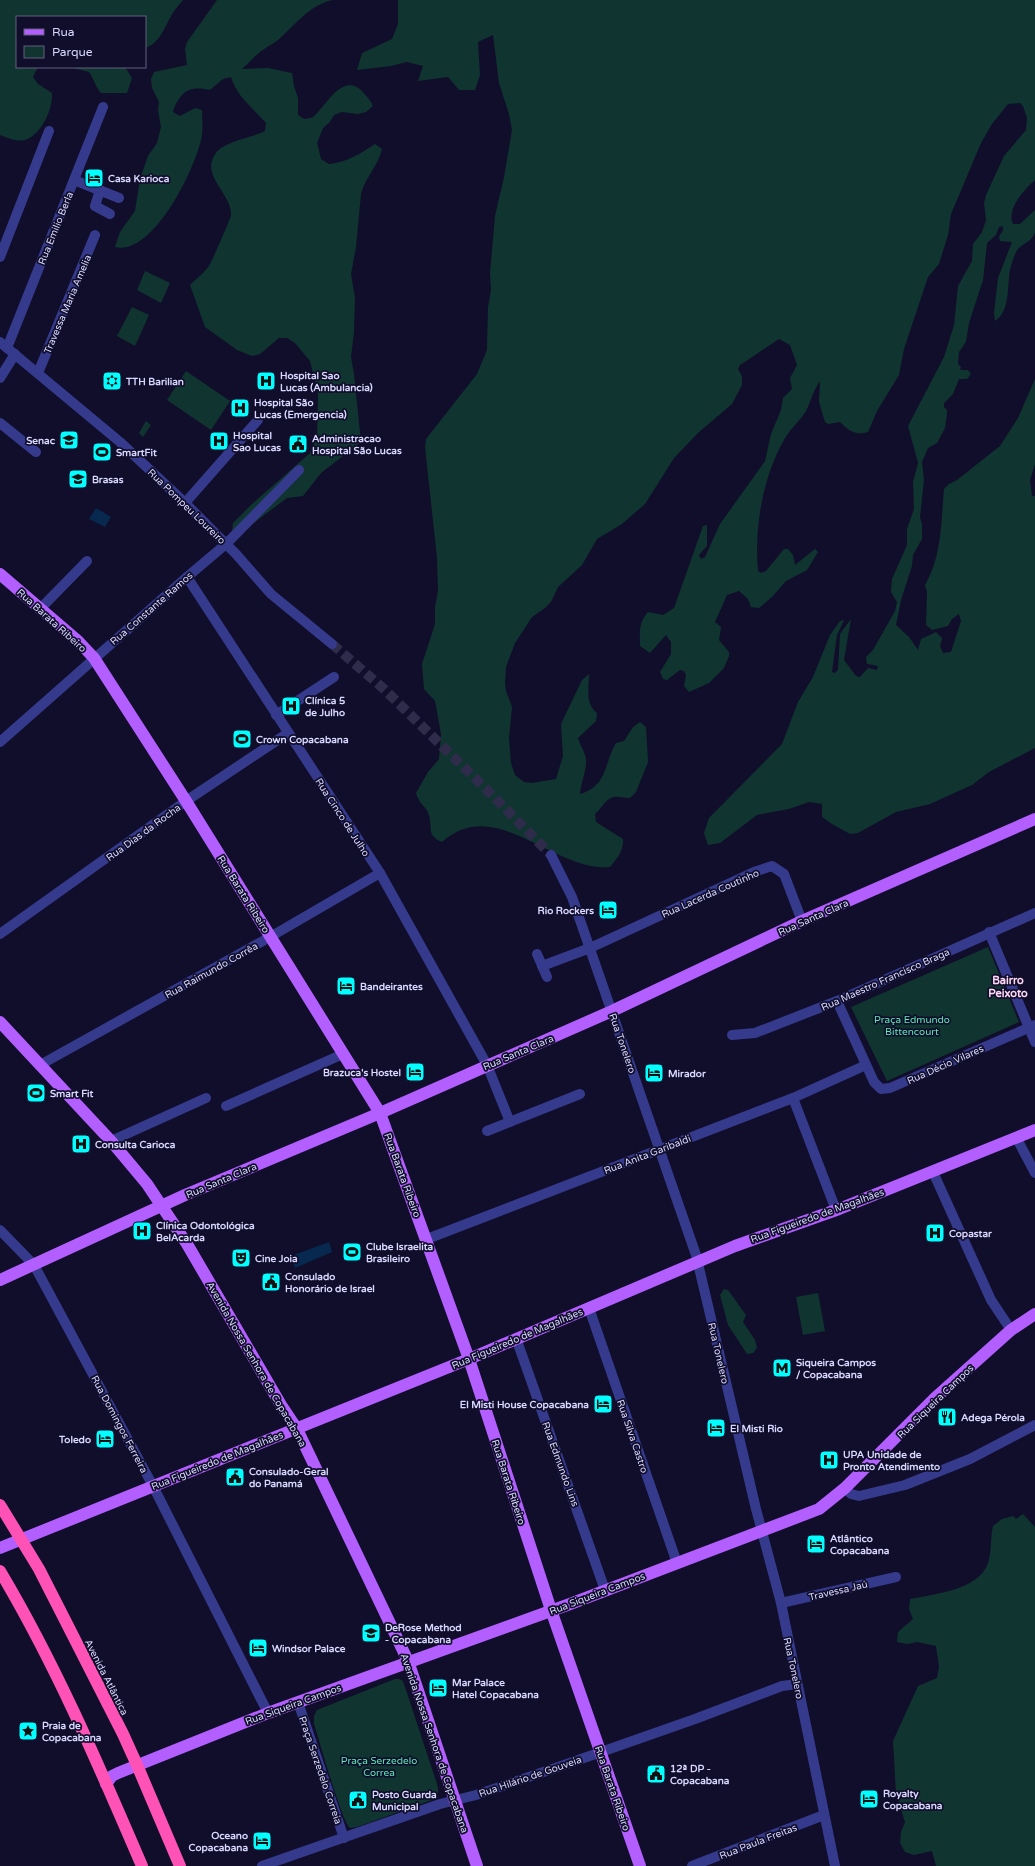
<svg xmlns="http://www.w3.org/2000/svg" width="1035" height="1866" font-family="'Varela Round',sans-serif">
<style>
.green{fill:#103530}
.water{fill:#08294f}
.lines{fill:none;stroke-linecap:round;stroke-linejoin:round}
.minor-tunnel{stroke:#2e2c4a;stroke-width:10;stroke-dasharray:10 5;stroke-linecap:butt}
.minor{stroke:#353a8d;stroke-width:10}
.major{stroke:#b35eff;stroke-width:12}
.highway{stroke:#ff52b6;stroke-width:12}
.labels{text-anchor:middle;stroke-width:3.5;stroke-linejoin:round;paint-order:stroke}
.poi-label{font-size:10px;font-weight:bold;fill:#d8d7ff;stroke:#100e2a;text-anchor:start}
.street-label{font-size:10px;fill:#d8d7ff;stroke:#100e2a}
.park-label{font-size:10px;fill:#58eab8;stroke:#100e2a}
.neighbourhood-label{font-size:11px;font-weight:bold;fill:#ffd9f5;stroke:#100e2a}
</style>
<rect width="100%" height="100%" fill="#100e2a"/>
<g class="green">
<path d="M0 0H183C179 5 174 10 171 16 165 27 159 44 145 48V17H17V67H38L33 77 38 84 52 93C53 109 42 134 25 140 17 142 8 138 0 135Z"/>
<path d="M217 0H333C309 5 296 24 278 40 273 44 268 46 263 50 255 55 249 63 242 69L268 68 292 73 294 86 298 98V115L304 119C306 119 310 118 313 117 324 109 342 71 362 91 367 97 370 99 373 106L366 112 358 114 342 112 334 115 330 122 323 128 317 143 321 159 329 164C347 162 360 154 375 144L382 149C378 166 365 178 361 194L356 247 351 274 355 298 354 332 351 357 354 374 361 442 321 473 303 496 287 498 247 528 232 531 233 523 251 505 310 453 317 438 318 394 310 361 295 343 287 338H279L260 354 252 356 237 350 205 327 190 285C196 279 204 273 209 266 212 261 231 218 231 215 232 194 202 177 214 156 221 141 252 138 265 131L266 123C253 108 237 97 231 77L223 79 210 90C205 89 198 88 193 89 183 90 175 103 173 112L180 116 195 108 202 110C202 118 203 127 202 135 197 166 153 257 115 247L120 232 135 211 140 179 148 156 157 143 161 127 158 110 159 102 152 88 151 79 154 72 187 65 185 49 187 42Z"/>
<path d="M398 0H1035V180C1024 190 1006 209 1013 224H1020L1035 210C1035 217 1035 226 1035 232 1033 240 1026 242 1020 247 1015 251 1013 260 1011 266 1006 283 1012 310 995 321L994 313 998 278 1012 242 1000 241 999 237 1003 230V226L999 227 996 235 987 243 983 280 969 323 966 342 959 352 958 364 961 367 960 370H968L971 374 967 379H959L953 394 944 403V407L947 410V414L945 428 937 443 928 448 922 462 924 480 920 517 922 524V539L913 555 912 566 901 600 896 625 909 637 918 650 921 639 936 632 942 638 940 646 943 653 951 652 961 621 959 614 952 619 948 626 932 630 926 625 927 592 925 585C942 556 941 522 944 489L949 484 957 480 1000 446 1018 418 1035 379V464L1030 480 1032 496H1035V748L989 772 972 785 930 804 896 812 858 833 850 834 832 824 822 817V804L809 802 789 809 757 815 720 843 708 845 704 833 709 818 782 744 798 702 813 677 830 635 840 621 844 620 837 635 832 672 835 673 838 670 840 634 851 619 844 660 856 676 860 677 868 668 877 670 878 666 867 664 866 657 873 650 895 611 897 602 891 592 892 579 907 545V529L914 509 913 482 918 463 908 426 944 357 954 325 958 286 972 261 973 244 982 232 986 220 984 203 986 195 1004 156 1026 130 1027 118 1023 106 1020 103 1008 104 992 124 981 143 951 214 948 235 939 264 928 277 904 349 899 375 877 411 868 432C855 436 848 430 840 422L828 424 825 422 819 402 820 381C813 391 811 401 806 411 800 421 791 428 785 438 763 476 754 527 758 571L761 573 766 571 784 549H788L793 555 795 565 815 549 818 552 807 570 786 581 772 597 759 608 751 607 748 599 739 591 727 595 715 622 721 627 719 640 729 652V656L724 668 709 683 689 692 684 686 686 675 684 671 680 670 667 680 663 679 660 672 671 654V642L666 635 650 653 640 646C640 633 638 623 648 612L663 615 674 608 703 526 707 525V546L699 555 701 559 705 557 720 524 765 461 771 434 781 410 783 398 792 389 790 378 797 365 790 345 779 339 740 365 738 369 742 376V385L732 404 698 433 674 458 645 504 622 524 597 539 582 565 558 587 551 602 545 608 532 617 515 643 506 667 505 683 506 691 512 707 509 738 511 763 515 775 524 782 532 783 556 779 563 756 561 724 582 680 589 674C589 688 585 704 597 713L596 721 578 738C580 746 585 751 586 759 587 770 581 782 580 794 608 786 604 763 616 743L624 741 633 727 640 722 646 727 648 762 636 792 630 798C625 798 619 796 614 797 606 798 601 809 595 814L596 822 623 839C624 850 617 859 610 867 553 872 496 794 442 842 426 835 433 829 429 815 426 806 419 804 416 793L428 772 439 759 441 734 435 701 424 689 422 664 435 624V607L438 591 437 558 425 447 426 439 477 374 487 350 488 307 491 290 490 273 495 216 504 177 512 130 509 114 499 83 493 35 478 42 480 75 475 90H459L448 77 418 81 423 66 407 62 391 66 357 70 362 53 392 39 398 24Z"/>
<path d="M69 67H125L132 78 127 93H101C95 86 94 79 89 72Z"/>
<path d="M145 271 170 283 161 303 137 290Z"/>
<path d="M132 307 149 315 135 346 117 336Z"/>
<path d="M186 371 230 401 211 430 167 400Z"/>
<path d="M146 421 151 425 143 437 139 433Z"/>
<path d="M988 947 1019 1022 887 1081 851 1007Z"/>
<path d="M724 1289 728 1290 746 1315 743 1322 755 1340 757 1348 753 1353 747 1354 728 1325 720 1295Z"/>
<path d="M818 1293 825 1331 803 1335 796 1297Z"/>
<path d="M1023 1514 1035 1527V1866H936L932 1851 914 1855 905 1852 900 1843 901 1832 905 1822 896 1794 893 1741 918 1686 937 1678 939 1667 936 1646 917 1642 907 1644 897 1642 898 1632 913 1619 909 1609 910 1599C935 1594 979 1590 988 1563 992 1551 990 1538 993 1526L1002 1519 1013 1516 1016 1519Z"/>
<path d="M395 1679H399L403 1681 437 1784C439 1791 439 1795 432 1800L357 1827 350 1828C342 1822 319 1739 314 1724V1716L317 1710Z"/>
</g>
<g class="water">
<path d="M96 508 111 517 105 527 89 519Z"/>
<path d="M329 1242 332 1252 295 1268 291 1256Z"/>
</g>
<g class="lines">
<path class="minor-tunnel" d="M332 644 384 689 491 794 551 855"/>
<g class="minor">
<path d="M74 180 119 198"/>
<path d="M100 190 95 206 110 214"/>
<path d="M0 257 49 131"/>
<path d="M0 342 120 442 185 503 236 554 271 594 332 644"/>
<path d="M7 348 103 107"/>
<path d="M38 373 95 235"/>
<path d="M0 378 15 354"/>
<path d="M0 423 36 452"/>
<path d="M185 503 258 420"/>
<path d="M187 577 380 873 487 1065 510 1122"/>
<path d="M40 609 87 561"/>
<path d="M276 715 334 677"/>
<path d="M0 742 187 577 226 544 299 470"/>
<path d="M551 855 572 897 696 1255 756 1509 781 1603 835 1866"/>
<path d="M989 932 1035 1042"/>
<path d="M0 934 186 801 288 733"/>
<path d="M537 954 547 977"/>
<path d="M542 966 590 948 754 872 772 866 784 874 802 921"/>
<path d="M837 1001 874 1082 881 1089 890 1088 1035 1025"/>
<path d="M732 1035 755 1033 837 1001 1035 913"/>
<path d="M40 1065 270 937 380 873"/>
<path d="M793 1098 836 1210"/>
<path d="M226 1106 343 1054"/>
<path d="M487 1131 580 1094"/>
<path d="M1016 1137 1035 1173"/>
<path d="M111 1141 206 1098"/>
<path d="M933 1172 991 1300 1011 1330"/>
<path d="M0 1230 34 1265 153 1486 268 1713"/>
<path d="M427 1239 793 1098 866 1065"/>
<path d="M589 1308 677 1563"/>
<path d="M516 1338 605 1590"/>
<path d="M845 1488 851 1494 859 1496 905 1485 970 1459 1035 1425"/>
<path d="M781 1603 896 1577"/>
<path d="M298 1702 344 1838"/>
<path d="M262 1866 440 1804 476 1795 564 1765 695 1719 782 1686 797 1684"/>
<path d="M692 1866 824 1815"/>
</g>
<g class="major">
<path d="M0 574 78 641 94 658 186 801 380 1113 469 1359 551 1610 640 1866"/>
<path d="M0 1022 111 1141 147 1184 187 1244 281 1405 297 1429 408 1661 477 1866"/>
<path d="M0 1280 185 1195 380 1113 612 1011 802 921 1035 819"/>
<path d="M0 1548 469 1359 735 1246 839 1209 1035 1130"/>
<path d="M106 1784 112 1776 118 1773 268 1713 570 1604 819 1509 845 1488 935 1398 1011 1330 1035 1314"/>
</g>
<g class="highway">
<path d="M0 1505 39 1569 123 1734 137 1765 180 1866"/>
<path d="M0 1571C56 1665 99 1766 142 1866"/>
</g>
</g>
<defs>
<g id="hotel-square" transform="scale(1)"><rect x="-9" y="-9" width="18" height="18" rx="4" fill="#03feff" stroke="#100e2a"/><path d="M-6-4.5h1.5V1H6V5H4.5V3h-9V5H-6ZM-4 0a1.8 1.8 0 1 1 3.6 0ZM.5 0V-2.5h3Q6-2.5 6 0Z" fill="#111"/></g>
<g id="synagogue-square" transform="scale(1)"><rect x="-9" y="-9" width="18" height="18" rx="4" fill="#03feff" stroke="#100e2a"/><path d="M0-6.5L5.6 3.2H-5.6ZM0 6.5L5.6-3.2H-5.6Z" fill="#111"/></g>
<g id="hospital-square" transform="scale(1)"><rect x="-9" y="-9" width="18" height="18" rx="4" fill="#03feff" stroke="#100e2a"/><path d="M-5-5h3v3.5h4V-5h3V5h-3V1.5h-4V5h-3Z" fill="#111"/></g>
<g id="school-square" transform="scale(1)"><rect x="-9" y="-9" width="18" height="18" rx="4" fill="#03feff" stroke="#100e2a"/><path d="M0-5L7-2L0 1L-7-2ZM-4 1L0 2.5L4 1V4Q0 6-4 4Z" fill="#111"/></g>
<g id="civic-square" transform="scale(1)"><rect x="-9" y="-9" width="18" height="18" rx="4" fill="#03feff" stroke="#100e2a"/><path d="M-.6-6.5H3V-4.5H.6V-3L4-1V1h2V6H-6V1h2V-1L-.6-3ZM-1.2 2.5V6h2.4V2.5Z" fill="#111"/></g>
<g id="stadium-square" transform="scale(1)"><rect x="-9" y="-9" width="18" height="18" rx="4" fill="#03feff" stroke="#100e2a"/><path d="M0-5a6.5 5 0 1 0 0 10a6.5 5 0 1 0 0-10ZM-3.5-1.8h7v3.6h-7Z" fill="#111"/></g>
<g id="theatre-square" transform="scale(1)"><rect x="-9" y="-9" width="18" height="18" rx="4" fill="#03feff" stroke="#100e2a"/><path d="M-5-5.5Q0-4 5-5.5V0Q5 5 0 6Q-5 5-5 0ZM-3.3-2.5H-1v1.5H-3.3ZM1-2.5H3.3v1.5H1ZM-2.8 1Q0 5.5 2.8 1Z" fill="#111"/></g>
<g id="metro-square" transform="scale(1)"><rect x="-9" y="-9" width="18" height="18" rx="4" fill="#03feff" stroke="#100e2a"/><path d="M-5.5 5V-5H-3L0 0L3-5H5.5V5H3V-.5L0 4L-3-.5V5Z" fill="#111"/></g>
<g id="restaurant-square" transform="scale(1)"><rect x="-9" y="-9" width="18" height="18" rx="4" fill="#03feff" stroke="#100e2a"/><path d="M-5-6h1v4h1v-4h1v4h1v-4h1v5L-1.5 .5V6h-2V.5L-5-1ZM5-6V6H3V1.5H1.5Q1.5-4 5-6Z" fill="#111"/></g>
<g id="sight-square" transform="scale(1)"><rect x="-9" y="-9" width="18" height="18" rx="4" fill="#03feff" stroke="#100e2a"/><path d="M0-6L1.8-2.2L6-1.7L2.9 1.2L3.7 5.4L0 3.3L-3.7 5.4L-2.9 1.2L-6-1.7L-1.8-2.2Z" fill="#111"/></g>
</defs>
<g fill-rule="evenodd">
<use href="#hotel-square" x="94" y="178"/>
<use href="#synagogue-square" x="112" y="381"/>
<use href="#hospital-square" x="266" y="381"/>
<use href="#hospital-square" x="240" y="408"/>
<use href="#school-square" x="69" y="440"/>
<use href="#hospital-square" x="219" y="441"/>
<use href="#civic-square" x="298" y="444"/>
<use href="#stadium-square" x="102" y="452"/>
<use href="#school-square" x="78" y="479"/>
<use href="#hospital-square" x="291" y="706"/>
<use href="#stadium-square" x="242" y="739"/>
<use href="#hotel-square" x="608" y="910"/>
<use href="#hotel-square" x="346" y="986"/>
<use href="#hotel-square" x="415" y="1072"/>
<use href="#hotel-square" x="654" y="1073"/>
<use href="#stadium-square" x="36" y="1093"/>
<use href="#hospital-square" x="81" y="1144"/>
<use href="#hospital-square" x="142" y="1231"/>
<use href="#hospital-square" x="935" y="1233"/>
<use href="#stadium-square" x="352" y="1252"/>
<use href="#theatre-square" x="241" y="1258"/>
<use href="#civic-square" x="271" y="1282"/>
<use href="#metro-square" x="782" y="1368"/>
<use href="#hotel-square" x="603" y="1404"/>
<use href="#restaurant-square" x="947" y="1417"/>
<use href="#hotel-square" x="716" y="1428"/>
<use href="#hotel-square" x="105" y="1439"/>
<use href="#hospital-square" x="829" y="1460"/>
<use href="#civic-square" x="235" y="1477"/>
<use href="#hotel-square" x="816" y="1544"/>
<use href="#school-square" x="371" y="1633"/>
<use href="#hotel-square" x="258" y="1648"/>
<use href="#hotel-square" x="438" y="1688"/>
<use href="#sight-square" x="28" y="1731"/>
<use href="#civic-square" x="656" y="1774"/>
<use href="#hotel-square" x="869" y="1799"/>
<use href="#civic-square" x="358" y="1800"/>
<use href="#hotel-square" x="262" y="1841"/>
</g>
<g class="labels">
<g class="poi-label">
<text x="108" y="182">Casa Karioca</text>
<text x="280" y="379">Hospital Sao<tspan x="280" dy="12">Lucas (Ambulancia)</tspan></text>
<text x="126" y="385">TTH Barilian</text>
<text x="254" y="406">Hospital São<tspan x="254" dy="12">Lucas (Emergencia)</tspan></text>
<text x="233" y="439">Hospital<tspan x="233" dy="12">Sao Lucas</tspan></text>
<text x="312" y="442">Administracao<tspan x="312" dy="12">Hospital São Lucas</tspan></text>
<text x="55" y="444" text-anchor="end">Senac</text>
<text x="116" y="456">SmartFit</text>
<text x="92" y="483">Brasas</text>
<text x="305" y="704">Clínica 5<tspan x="305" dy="12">de Julho</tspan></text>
<text x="256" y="743">Crown Copacabana</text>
<text x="594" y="914" text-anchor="end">Rio Rockers</text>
<text x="360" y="990">Bandeirantes</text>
<text x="401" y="1076" text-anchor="end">Brazuca's Hostel</text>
<text x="668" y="1077">Mirador</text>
<text x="50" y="1097">Smart Fit</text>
<text x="95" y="1148">Consulta Carioca</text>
<text x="156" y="1229">Clínica Odontológica<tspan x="156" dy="12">BelAcarda</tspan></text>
<text x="949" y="1237">Copastar</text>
<text x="366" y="1250">Clube Israelita<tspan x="366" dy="12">Brasileiro</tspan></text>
<text x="255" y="1262">Cine Joia</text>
<text x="285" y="1280">Consulado<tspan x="285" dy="12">Honorário de Israel</tspan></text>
<text x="796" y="1366">Siqueira Campos<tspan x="796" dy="12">/ Copacabana</tspan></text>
<text x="589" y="1408" text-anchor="end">El Misti House Copacabana</text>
<text x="961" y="1421">Adega Pérola</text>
<text x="730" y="1432">El Misti Rio</text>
<text x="91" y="1443" text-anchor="end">Toledo</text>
<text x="843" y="1458">UPA Unidade de<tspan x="843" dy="12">Pronto Atendimento</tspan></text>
<text x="249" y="1475">Consulado-Geral<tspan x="249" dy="12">do Panamá</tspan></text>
<text x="830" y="1542">Atlântico<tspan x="830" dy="12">Copacabana</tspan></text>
<text x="385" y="1631">DeRose Method<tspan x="385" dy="12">- Copacabana</tspan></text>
<text x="272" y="1652">Windsor Palace</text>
<text x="452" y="1686">Mar Palace<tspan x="452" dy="12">Hatel Copacabana</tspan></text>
<text x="42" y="1729">Praia de<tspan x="42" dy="12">Copacabana</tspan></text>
<text x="670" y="1772">12ª DP -<tspan x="670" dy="12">Copacabana</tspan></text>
<text x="883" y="1797">Royalty<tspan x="883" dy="12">Copacabana</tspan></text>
<text x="372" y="1798">Posto Guarda<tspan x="372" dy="12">Municipal</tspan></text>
<text x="248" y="1839" text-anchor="end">Oceano<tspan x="248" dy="12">Copacabana</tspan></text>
</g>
<g class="street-label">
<text transform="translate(55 228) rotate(-68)" y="4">Rua Emilio Berla</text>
<text transform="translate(67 304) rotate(-67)" y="4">Travessa Maria Amelia</text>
<text transform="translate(187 506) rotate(44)" y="4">Rua Pompeu Loureiro</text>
<text transform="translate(151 608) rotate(-41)" y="4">Rua Constante Ramos</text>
<text transform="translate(52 620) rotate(42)" y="4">Rua Barata Ribeiro</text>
<text transform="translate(343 817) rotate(57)" y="4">Rua Cinco de Julho</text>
<text transform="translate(143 832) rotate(-36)" y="4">Rua Dias da Rocha</text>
<text transform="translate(710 893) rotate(-24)" y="4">Rua Lacerda Coutinho</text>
<text transform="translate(244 894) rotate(58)" y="4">Rua Barata Ribeiro</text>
<text transform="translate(813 917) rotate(-24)" y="4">Rua Santa Clara</text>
<text transform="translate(211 970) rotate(-29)" y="4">Rua Raimundo Corrêa</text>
<text transform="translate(885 979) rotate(-24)" y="4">Rua Maestro Francisco Braga</text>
<text transform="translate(623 1043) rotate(71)" y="4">Rua Tonelero</text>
<text transform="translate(518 1052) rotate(-23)" y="4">Rua Santa Clara</text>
<text transform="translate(945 1064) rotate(-24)" y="4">Rua Décio Vilares</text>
<text transform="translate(647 1154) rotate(-21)" y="4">Rua Anita Garibaldi</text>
<text transform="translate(403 1175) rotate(70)" y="4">Rua Barata Ribeiro</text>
<text transform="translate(221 1180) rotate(-23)" y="4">Rua Santa Clara</text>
<text transform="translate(817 1215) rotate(-20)" y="4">Rua Figueiredo de Magalhães</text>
<text transform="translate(517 1338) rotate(-23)" y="4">Rua Figueiredo de Magalhães</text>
<text transform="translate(719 1353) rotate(77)" y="4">Rua Tonelero</text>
<text transform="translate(257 1364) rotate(60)" y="4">Avenida Nossa Senhora de Copacabana</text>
<text transform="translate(935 1401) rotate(-44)" y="4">Rua Siqueira Campos</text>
<text transform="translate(120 1424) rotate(62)" y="4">Rua Domingos Ferreira</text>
<text transform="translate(633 1436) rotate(71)" y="4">Rua Silva Castro</text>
<text transform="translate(217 1460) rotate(-22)" y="4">Rua Figueiredo de Magalhães</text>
<text transform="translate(561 1464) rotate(70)" y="4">Rua Edmundo Lins</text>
<text transform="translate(509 1482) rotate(72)" y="4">Rua Barata Ribeiro</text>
<text transform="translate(838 1590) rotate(-13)" y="4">Travessa Jaú</text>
<text transform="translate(597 1593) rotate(-21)" y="4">Rua Siqueira Campos</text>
<text transform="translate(794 1668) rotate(78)" y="4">Rua Tonelero</text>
<text transform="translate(107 1677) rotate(63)" y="4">Avenida Atlântica</text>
<text transform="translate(293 1704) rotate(-20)" y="4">Rua Siqueira Campos</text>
<text transform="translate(435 1743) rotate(71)" y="4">Avenida Nossa Senhora de Copacabana</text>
<text transform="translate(321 1770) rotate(71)" y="4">Praça Serzedelo Correia</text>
<text transform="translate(530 1776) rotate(-19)" y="4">Rua Hilário de Gouveia</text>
<text transform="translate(613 1788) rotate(71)" y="4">Rua Barata Ribeiro</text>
<text transform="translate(758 1841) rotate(-21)" y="4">Rua Paula Freitas</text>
</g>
<g class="park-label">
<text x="912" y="1023">Praça Edmundo<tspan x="912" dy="12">Bittencourt</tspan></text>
<text x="379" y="1764">Praça Serzedelo<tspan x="379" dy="12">Correa</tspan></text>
</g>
<g class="neighbourhood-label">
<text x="1008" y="984">Bairro<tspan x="1008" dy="13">Peixoto</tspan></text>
</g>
</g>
<rect x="16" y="16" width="130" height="52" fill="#100e2a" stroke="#605e7f"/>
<rect x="24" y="29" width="20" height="6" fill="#b35eff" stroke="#605e7f"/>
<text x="52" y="36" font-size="12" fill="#d8d7ff">Rua</text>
<rect x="24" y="46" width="20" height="12" fill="#103530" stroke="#605e7f"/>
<text x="52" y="56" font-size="12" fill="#d8d7ff">Parque</text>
</svg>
